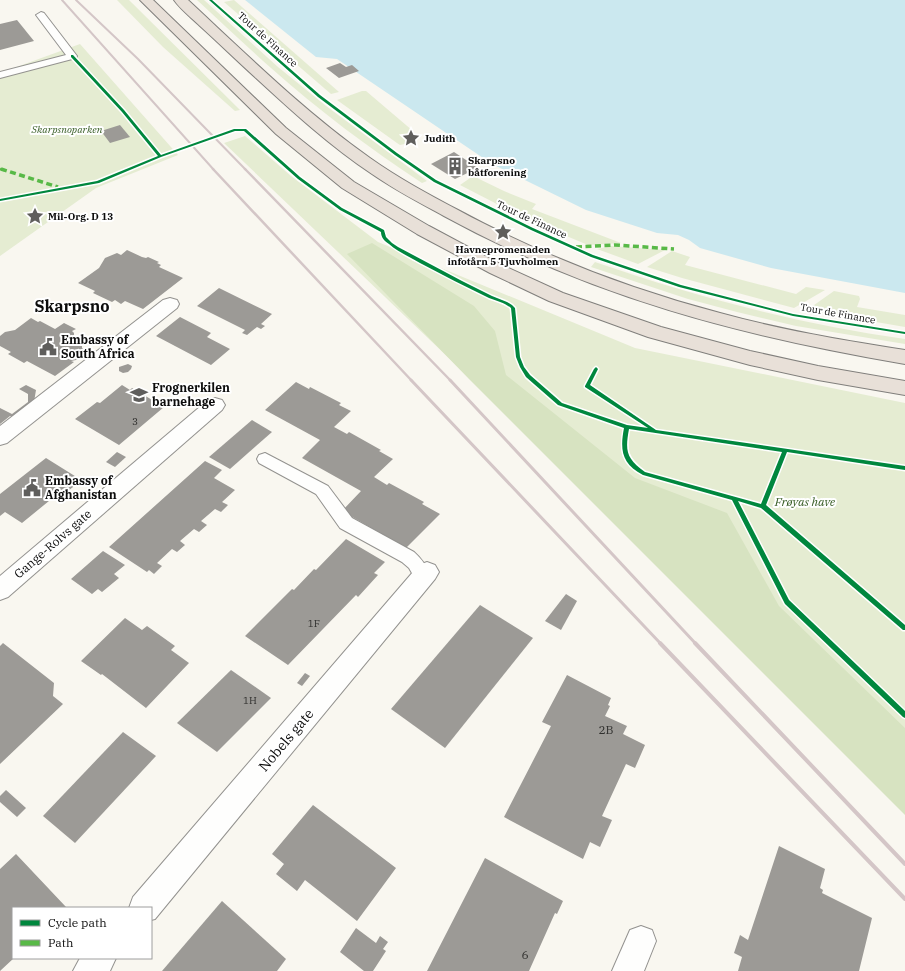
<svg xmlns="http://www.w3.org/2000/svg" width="905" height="971" font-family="'IBM Plex Serif',serif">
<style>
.green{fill:#e5ecd2}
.forest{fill:#d7e3c1}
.water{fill:#cbe8ef}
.building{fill:#9c9a96}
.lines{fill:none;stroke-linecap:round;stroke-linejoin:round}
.service-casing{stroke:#93928f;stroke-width:2}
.minor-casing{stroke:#93928f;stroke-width:2}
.trunk-casing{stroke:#807f7c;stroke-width:2}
.service{fill:#fefefd;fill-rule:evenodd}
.minor{fill:#fefefd;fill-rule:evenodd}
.trunk{fill:#e8e0d8;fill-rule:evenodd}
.rail-far3{stroke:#d4c6c7;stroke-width:2}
.rail-far2{stroke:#d4c6c7;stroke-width:2.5}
.rail-far1{stroke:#d4c6c7;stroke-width:3}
.rail{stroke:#d4c6c7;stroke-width:4}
.quiet-far1{stroke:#58b947;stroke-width:2.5;stroke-dasharray:5.5 2.5;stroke-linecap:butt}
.quiet{stroke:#58b947;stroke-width:3.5;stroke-dasharray:6 3.5;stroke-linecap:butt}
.cycleway-casing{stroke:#fff;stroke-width:3}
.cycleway{fill:#00873e;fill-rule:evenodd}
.labels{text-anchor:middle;stroke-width:4;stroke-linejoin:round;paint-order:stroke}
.far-street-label{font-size:10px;fill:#0c0c0c;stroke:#fff}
.far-park-label{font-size:10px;font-style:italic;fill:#365c24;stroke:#fff}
.far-poi-label{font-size:10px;font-weight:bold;fill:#0c0c0c;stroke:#fff;text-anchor:start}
.number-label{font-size:10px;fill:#30302e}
.poi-label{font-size:12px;font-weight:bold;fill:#0c0c0c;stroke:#fff;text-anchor:start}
.park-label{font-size:12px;font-style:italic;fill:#365c24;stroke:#fff}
.street-label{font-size:12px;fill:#0c0c0c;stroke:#fff}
.near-number-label{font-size:12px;fill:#30302e}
.near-street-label{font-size:14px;fill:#0c0c0c;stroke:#fff}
.district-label{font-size:16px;font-weight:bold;fill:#0c0c0c;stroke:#fff}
</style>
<rect width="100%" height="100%" fill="#f9f7f0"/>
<g class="green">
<path d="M117 0H129L240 110 235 111 163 47Z"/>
<path d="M197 0H204L278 67 326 106 427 181 422 183C369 148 318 110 271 68 246 46 222 23 197 0Z"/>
<path d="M234 0 339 92 331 94 224 2Z"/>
<path d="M80 44 178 155 96 188 0 256V73Z"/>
<path d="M362 91H366L413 131 402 137 409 143 400 145 397 143 337 100Z"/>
<path d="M245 136 291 176 378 242 635 348 905 403V742L613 515 224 143Z"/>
<path d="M473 176 504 191 536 204 532 209 621 243 588 245 528 220 460 185Z"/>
<path d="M611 246 665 250 638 264 597 249Z"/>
<path d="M672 251 690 257 685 265 796 294 806 287 825 290 794 308 682 278 647 267Z"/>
<path d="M595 262C696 297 799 324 905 339V344L796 326 737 312 688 299 591 267Z"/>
<path d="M834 291 859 296 860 299 857 307 905 315V327L807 310Z"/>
</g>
<path class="forest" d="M372 243 474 306 495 331 506 375 635 478 727 513 779 606 905 728V815L469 379 347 254Z"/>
<path class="water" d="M245 0H905V293L771 268 700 248 689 240 678 235 657 233 586 210 492 164 337 59 316 57Z"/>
<g class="building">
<path d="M17 20 34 41 0 50V24Z"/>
<path d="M340 63 346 67 352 65 359 71 339 78 326 68Z"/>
<path d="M120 125 130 137 110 143 101 131Z"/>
<path d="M454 152 478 168 455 179 431 164Z"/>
<path d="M127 250 142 257 146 258 148 257 159 262 157 263 161 265 159 267 183 278 143 309 125 301 121 304 115 300 112 302 93 293 95 291 78 283 99 268 105 258 117 253 121 255Z"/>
<path d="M219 288 272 314 261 324 265 326 261 329 257 327 247 335 242 333 245 330 197 306Z"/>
<path d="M180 317 211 333 207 337 230 349 211 365 156 336Z"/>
<path d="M31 318 38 322 40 321 55 329 64 323 76 329 72 331 74 333V337L72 340 82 345V348L85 350 82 352V355L76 360 71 361 74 362 55 376 27 361 24 363 8 354 11 352 0 346V336L5 332 15 330Z"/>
<path d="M128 364 132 366 131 369 128 372 123 373 119 371V367Z"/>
<path d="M296 382 309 389 310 387 341 403 339 405 351 411 334 427 347 434 349 432 381 450 379 451 393 459 374 477 387 485 389 483 424 502 422 504 440 514 406 548 342 511 361 491 302 458 320 440 265 410Z"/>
<path d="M26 385 36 390 34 402 14 418 10 416 0 424V408L12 414 28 402V394L19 389Z"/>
<path d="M122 385 130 390 132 388 164 407 119 445 75 419 97 402 100 403Z"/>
<path d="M252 420 272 432 230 469 209 457Z"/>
<path d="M117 452 126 457 115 467 106 462Z"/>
<path d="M46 458 78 478 74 480 73 487 68 491 60 492 22 523 5 512 0 516V494Z"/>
<path d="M205 461 222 470 214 478 235 490 222 502 228 505 221 512 215 509 201 521 207 525 199 532 194 529 180 541 185 545 177 552 172 549 157 563 162 566 154 574 149 570 147 572 109 547Z"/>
<path d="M346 539 385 562 374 573 378 575 358 597 356 595 288 665 245 636 292 589 294 590 314 569 316 570Z"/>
<path d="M103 551 125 565 114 574 119 578 102 592 98 589 92 594 71 579Z"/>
<path d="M566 594 577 601 561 630 545 621Z"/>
<path d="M480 605 533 638 445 748 391 709Z"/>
<path d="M125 618 142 630 147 626 175 646 171 650 189 663 146 708 102 674 101 675 81 661Z"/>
<path d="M3 643 54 683 53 696 63 704 0 764V646Z"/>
<path d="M231 670 271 698 217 752 177 723Z"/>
<path d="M305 673 310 676 302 686 297 683Z"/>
<path d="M567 675 611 698 608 705 610 706 605 716 627 726 623 734 645 745 635 768 626 764 602 816 612 820 600 847 590 842 583 859 504 817 551 726 542 722Z"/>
<path d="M123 732 156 756 75 843 43 816Z"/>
<path d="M6 790 26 808 17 817 0 802V796Z"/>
<path d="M313 805 396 868 357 921 305 880 297 891 276 874 284 864 272 854Z"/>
<path d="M779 846 825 869 820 888 823 890 822 893 872 918 859 971H738L742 957 734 953 740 935 748 940Z"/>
<path d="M16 854 66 907 13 908V958H14L0 971V869Z"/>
<path d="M485 858 563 901 557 914 555 913 529 971H427Z"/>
<path d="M222 901 286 959 277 971H162Z"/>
<path d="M356 928 376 943 380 936 388 942 383 949 386 951 373 971H364L340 952Z"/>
</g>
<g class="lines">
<g class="service-casing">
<g id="service">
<path d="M41 12 44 13 77 56 76 58 0 78V72L66 55 36 15Z"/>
<path d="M265 453 328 486 352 518 414 552C422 559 427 567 432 577L429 582 423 584 417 582 409 568 402 562 340 528 316 494 259 463 257 459 259 455Z"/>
</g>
</g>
<g class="minor-casing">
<g id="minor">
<path d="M170 298 177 300 179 304 177 308 7 443 0 445V426L163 300Z"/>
<path d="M215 398 222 400 225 405 222 410 8 597 0 600V576L208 400Z"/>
<path d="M427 562 435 565 439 572 435 579 155 919 151 920V908H129L133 897 419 565Z"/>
<path d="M641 926 652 930 656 941 644 971H612L630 930Z"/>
<path d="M80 958H116L110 971H73Z"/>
</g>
</g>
<g class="trunk-casing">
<g id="trunk">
<path d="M140 0H153L286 128 354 182 429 226 502 265 563 293 661 327 750 351 818 366 905 381V395L818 380 750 365 648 337 549 301 490 273 417 234 342 188 276 134Z"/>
<path d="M174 0H188C246 54 305 112 370 158 398 178 428 194 458 210 541 255 629 289 720 313 781 330 843 340 905 350V364C740 336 592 297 444 216 420 203 395 190 372 174 330 146 293 112 256 78 237 61 219 43 200 26 192 18 181 10 174 0Z"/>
</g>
</g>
<use href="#service" class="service"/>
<use href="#minor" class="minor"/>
<use href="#trunk" class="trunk"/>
<g class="rail-far3">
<path d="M62 0 214 170"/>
<path d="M76 0 138 59 246 170"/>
</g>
<g class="rail-far2">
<path d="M213 169 412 381"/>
<path d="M245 169 451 381"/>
</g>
<g class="rail-far1">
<path d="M411 380 661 644"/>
<path d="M450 380 696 644"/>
</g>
<g class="rail">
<path d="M660 643 905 899"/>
<path d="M695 643 905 864"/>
</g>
<path class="quiet-far1" d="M0 169 4 170"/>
<g class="quiet">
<path d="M1 169 58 187"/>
<path d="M576 247 615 245 674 249"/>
</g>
<g class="cycleway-casing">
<g id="cycleway">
<path d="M209 0H212L320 95 397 153 436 180 533 228 593 255 681 285 793 314 905 332V334L793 316 679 287 591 257 531 230 434 182 395 155 318 97Z"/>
<path d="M71 55H73L124 110 161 155 234 129H246L300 177 342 208 384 230 386 237 392 243 398 247 462 281 492 296 507 302 512 305 515 308 520 357 524 367 530 375 562 403 627 425 648 428 585 387V386L594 369 596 367 598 369 590 385 656 430 905 466V470L787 452 766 505 905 625V630H903L761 508 738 501 789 600 905 711V718L903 717 785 604 732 500 643 475C621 464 620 449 624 428L558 405 526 377 520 367 516 357 511 308C505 303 497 301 489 298 466 287 443 275 420 263 410 257 398 252 389 244 384 241 381 237 381 232L340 210 298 179 244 131H235L161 157 99 183 0 201V199L97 181 158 156 122 112 71 57ZM629 429 782 452 761 504 645 472C626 458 625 451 629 429Z"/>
</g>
</g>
<use href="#cycleway" class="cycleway"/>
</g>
<defs>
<g id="sight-bare" transform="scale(1.38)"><path d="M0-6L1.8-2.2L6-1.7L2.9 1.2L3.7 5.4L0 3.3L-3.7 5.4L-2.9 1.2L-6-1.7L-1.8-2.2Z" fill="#5f5e5c" stroke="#fff" stroke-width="2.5" paint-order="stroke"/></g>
<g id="building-bare" transform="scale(1.38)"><path d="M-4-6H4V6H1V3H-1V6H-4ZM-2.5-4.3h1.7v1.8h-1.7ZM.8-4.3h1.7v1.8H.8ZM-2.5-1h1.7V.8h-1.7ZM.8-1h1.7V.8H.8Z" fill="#5f5e5c" stroke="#fff" stroke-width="2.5" paint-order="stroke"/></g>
<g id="civic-bare" transform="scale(1.38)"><path d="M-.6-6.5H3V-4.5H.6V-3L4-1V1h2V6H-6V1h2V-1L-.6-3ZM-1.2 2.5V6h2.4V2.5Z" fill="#5f5e5c" stroke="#fff" stroke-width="2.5" paint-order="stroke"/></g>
<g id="school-bare" transform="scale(1.38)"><path d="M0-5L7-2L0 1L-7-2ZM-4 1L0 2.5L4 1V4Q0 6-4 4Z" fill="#5f5e5c" stroke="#fff" stroke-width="2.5" paint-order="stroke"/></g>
</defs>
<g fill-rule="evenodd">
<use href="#sight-bare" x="411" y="138"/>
<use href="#building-bare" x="455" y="166"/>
<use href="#sight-bare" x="35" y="216"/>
<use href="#sight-bare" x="503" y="232"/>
<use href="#civic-bare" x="48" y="347"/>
<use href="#school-bare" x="139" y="395"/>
<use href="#civic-bare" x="32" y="488"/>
</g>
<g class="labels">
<g class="far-street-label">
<text transform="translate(268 39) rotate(42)" y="4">Tour de Finance</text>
<text transform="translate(532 219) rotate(25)" y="4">Tour de Finance</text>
<text transform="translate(838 313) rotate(10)" y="4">Tour de Finance</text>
</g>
<g class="far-park-label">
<text x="67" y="133">Skarpsnoparken</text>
</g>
<g class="far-poi-label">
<text x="424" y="142">Judith</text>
<text x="468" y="164">Skarpsno<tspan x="468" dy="12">båtforening</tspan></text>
<text x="48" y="220">Mil-Org. D 13</text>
<text x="503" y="253" text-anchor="middle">Havnepromenaden<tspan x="503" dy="12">infotårn 5 Tjuvholmen</tspan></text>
</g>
<g class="number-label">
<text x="135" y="425">3</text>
<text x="314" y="627">1F</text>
<text x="250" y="704">1H</text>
</g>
<g class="poi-label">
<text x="61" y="344">Embassy of<tspan x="61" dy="14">South Africa</tspan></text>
<text x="152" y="392">Frognerkilen<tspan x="152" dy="14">barnehage</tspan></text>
<text x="45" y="485">Embassy of<tspan x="45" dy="14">Afghanistan</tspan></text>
</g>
<g class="park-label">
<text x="805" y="506">Frøyas have</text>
</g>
<g class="street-label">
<text transform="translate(53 544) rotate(-41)" y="4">Gange-Rolvs gate</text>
</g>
<g class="near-number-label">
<text x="606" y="734">2B</text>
<text x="525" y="959">6</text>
</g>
<g class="near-street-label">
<text transform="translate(286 740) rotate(-50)" y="5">Nobels gate</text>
</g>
<g class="district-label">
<text x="72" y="312">Skarpsno</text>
</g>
</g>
<rect x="12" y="907" width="140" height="52" fill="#ffffff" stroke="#9e9e9e"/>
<rect x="20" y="920" width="20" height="6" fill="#00873e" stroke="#9e9e9e"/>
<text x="48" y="927" font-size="12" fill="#0c0c0c">Cycle path</text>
<rect x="20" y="940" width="20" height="6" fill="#58b947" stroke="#9e9e9e"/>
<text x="48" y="947" font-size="12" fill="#0c0c0c">Path</text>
</svg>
